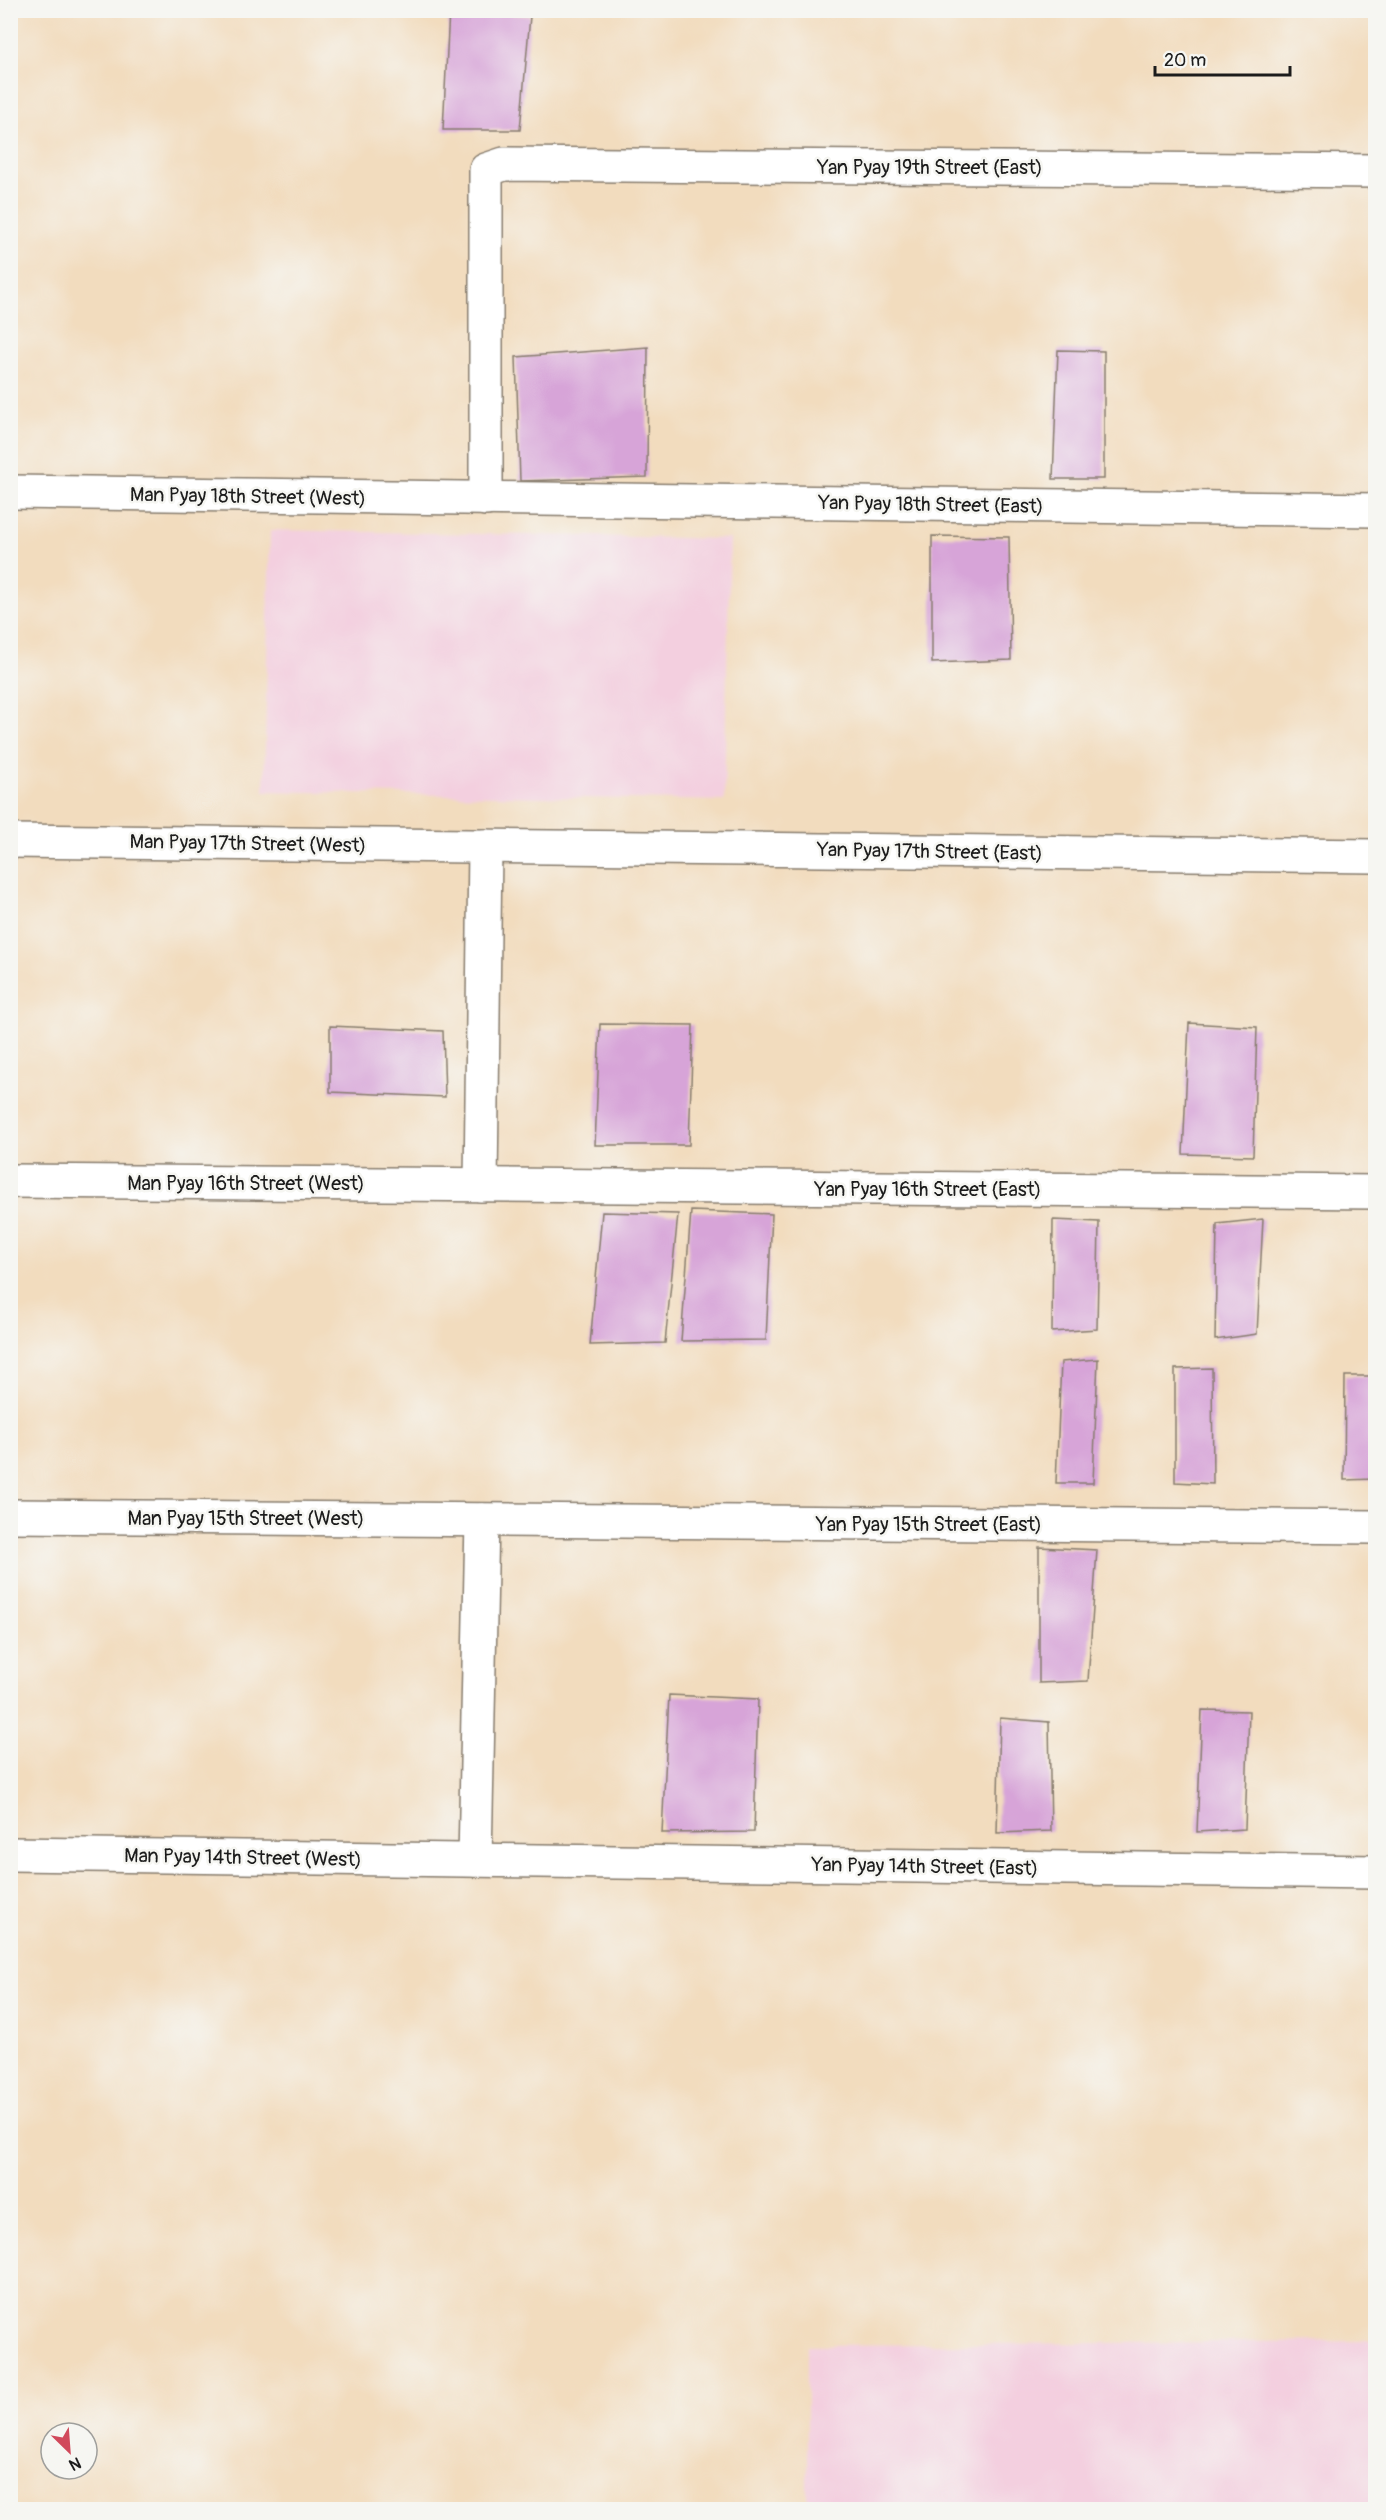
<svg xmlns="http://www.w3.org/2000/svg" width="1386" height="2520" font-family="Pangolin,sans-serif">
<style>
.built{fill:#f3cfdf}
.building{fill:#d7a4d8}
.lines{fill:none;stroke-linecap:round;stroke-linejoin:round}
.minor-casing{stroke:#877c6d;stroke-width:36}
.minor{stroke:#fff;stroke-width:33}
.labels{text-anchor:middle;stroke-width:5;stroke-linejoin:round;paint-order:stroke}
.street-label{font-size:20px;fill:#1c1c1c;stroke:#f6f6f2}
</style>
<rect width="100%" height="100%" fill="#f6f6f2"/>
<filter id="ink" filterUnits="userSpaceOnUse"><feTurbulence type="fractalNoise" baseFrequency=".0167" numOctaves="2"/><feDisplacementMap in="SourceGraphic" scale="12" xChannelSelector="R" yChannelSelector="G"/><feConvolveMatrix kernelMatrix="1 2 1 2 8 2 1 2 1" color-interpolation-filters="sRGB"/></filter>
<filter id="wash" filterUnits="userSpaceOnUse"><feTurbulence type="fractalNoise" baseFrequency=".008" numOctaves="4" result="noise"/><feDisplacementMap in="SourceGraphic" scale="24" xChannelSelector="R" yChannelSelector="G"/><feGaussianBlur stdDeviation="1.35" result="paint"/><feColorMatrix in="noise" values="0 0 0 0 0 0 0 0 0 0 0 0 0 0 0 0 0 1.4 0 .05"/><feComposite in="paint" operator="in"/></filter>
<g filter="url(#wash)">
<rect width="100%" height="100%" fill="#f2dcbe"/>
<g class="built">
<path d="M270 530 730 539 724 801 264 791Z"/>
<path d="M1375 2341V2509H807V2345Z"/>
</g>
<g id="blocks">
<g class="building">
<path d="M449 10 530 16 520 130H443Z"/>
<path d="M648 347 647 477 520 481 516 357Z"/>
<path d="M1058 350 1104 351V479H1053Z"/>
<path d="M932 536 1009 537 1011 660 932 663Z"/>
<path d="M1189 1023 1257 1027 1253 1156 1183 1154Z"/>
<path d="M600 1024 693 1025 689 1145H595Z"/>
<path d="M330 1026 443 1031 445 1097 330 1092Z"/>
<path d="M691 1211 772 1214 766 1340 681 1341Z"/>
<path d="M602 1212 678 1214 665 1343 590 1345Z"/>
<path d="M1263 1219 1257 1334 1215 1340 1217 1224Z"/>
<path d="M1053 1220 1099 1222 1097 1329 1052 1332Z"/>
<path d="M1098 1359 1093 1483H1056L1061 1362Z"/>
<path d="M1212 1368 1213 1484 1175 1482V1369Z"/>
<path d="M1345 1376H1376V1479L1344 1480Z"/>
<path d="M1039 1547 1097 1550 1088 1681 1039 1683Z"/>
<path d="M669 1695 758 1699 754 1832 662 1833Z"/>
<path d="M1202 1710 1249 1711 1245 1829 1197 1832Z"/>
<path d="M1000 1718 1049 1722 1051 1831 997 1833Z"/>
</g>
</g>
</g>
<g filter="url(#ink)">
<use href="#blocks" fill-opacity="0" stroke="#877c6d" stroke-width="1.5"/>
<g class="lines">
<g class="minor-casing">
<g id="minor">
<path d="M10 492 1376 510"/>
<path d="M486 499V170L504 164 1376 171"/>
<path d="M10 841 1376 856"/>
<path d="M10 1181 1376 1192"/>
<path d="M481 1185 485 846"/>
<path d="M10 1516 1376 1527"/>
<path d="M10 1854 1376 1872"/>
<path d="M475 1860 482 1520"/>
</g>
</g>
<use href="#minor" class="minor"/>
</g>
</g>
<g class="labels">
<g class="street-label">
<text x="930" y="174">Yan Pyay 19th Street (East)</text>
<text transform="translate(248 496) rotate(1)" y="7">Man Pyay 18th Street (West)</text>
<text transform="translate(931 504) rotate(1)" y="7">Yan Pyay 18th Street (East)</text>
<text transform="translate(248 843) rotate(1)" y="7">Man Pyay 17th Street (West)</text>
<text transform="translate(930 851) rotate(1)" y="7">Yan Pyay 17th Street (East)</text>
<text x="246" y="1190">Man Pyay 16th Street (West)</text>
<text x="928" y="1196">Yan Pyay 16th Street (East)</text>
<text x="246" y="1525">Man Pyay 15th Street (West)</text>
<text x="929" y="1531">Yan Pyay 15th Street (East)</text>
<text transform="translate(243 1857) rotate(1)" y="7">Man Pyay 14th Street (West)</text>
<text transform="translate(925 1866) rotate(1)" y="7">Yan Pyay 14th Street (East)</text>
</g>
</g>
<rect width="1386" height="2520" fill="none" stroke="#f6f6f2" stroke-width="36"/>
<g transform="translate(69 2451) rotate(155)"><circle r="28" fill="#f6f6f2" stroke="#9f9f9c" stroke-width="1.5"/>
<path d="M0-4.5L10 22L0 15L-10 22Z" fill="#d1495b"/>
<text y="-9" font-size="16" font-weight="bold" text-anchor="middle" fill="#1c1c1c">N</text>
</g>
<path d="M1155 66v9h135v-9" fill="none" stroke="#1c1c1c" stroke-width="3"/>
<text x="1164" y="66" font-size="18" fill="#1c1c1c" stroke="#f6f6f2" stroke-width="4.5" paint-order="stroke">20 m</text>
</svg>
